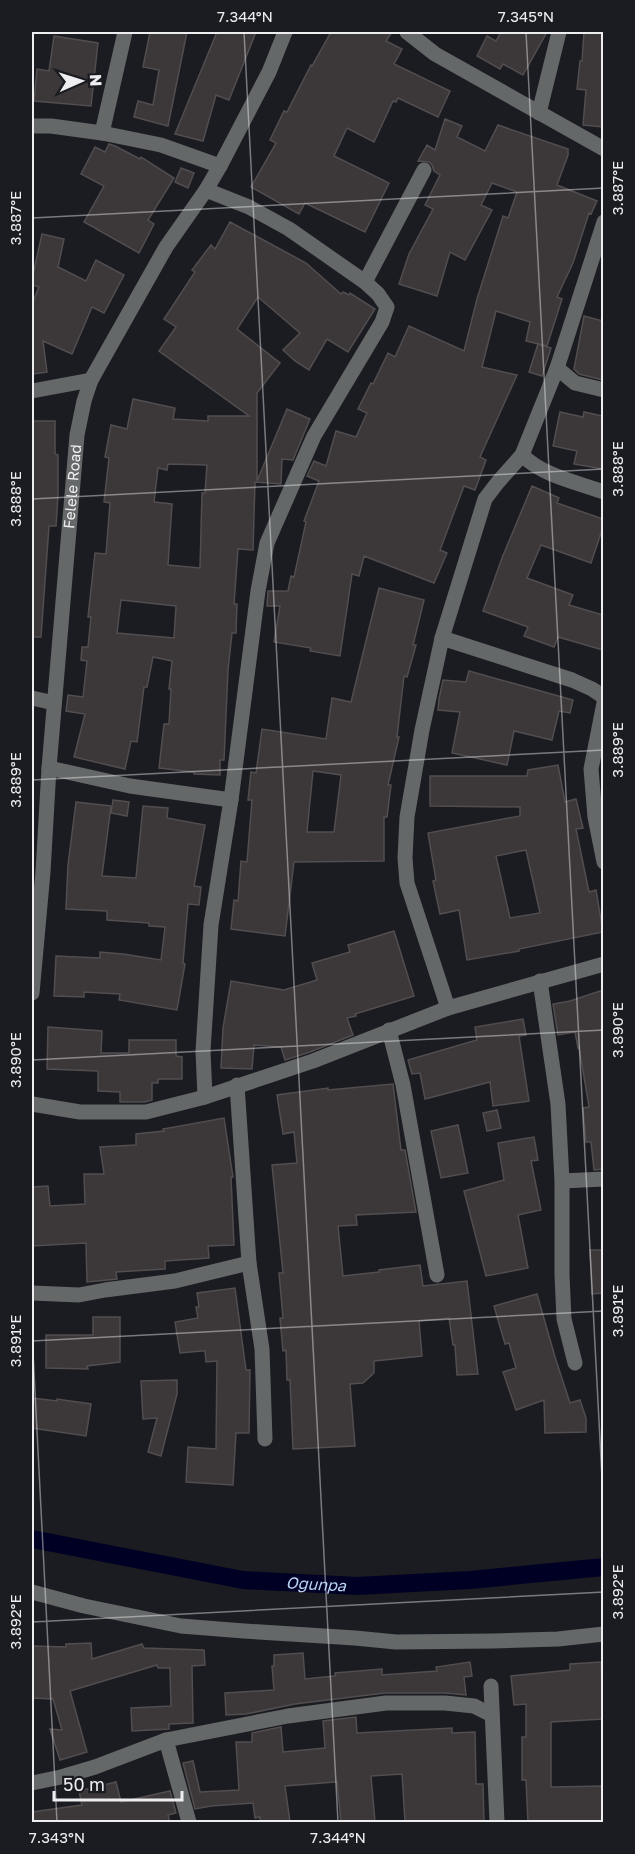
<svg xmlns="http://www.w3.org/2000/svg" width="635" height="1854" font-family="'Golos Text',sans-serif">
<style>
.lines{fill:none;stroke-linecap:round;stroke-linejoin:round}
.canal{stroke:#000024;stroke-width:18}
.building{fill:#3c3739;stroke:#524d4f;stroke-width:1.5;fill-rule:evenodd}
.minor{stroke:#656868;stroke-width:15}
.ticks{fill:none;stroke:#eeeef1;stroke-width:1.5;stroke-opacity:0.45}
.labels{text-anchor:middle;stroke-width:4.5;stroke-linejoin:round;paint-order:stroke}
.street-label{font-size:15px;fill:#eeeef1;stroke:#1b1c21}
.water-label{font-size:16px;font-style:italic;fill:#b9d2f4;stroke:#1b1c21}
.neatline{fill:none;stroke:#eeeef1;stroke-width:2}
.ticks-label{font-size:15px;text-anchor:middle;fill:#eeeef1}
</style>
<rect width="100%" height="100%" fill="#1b1c21"/>
<g class="lines">
<path class="canal" id="s1" d="M32 1539 243 1580 357 1586 470 1580 604 1567"/>
</g>
<g class="building">
<path d="M150 32H187L168 126 134 117 138 101 153 105 159 70 143 67Z"/>
<path d="M217 32H256L229 100 216 95 203 141 175 134Z"/>
<path d="M331 32H392L386 41 402 49 394 64 450 91 438 117 398 98 396 102 393 101 374 142 347 128 334 156 389 183 365 232 305 203 299 214 251 187 276 143 270 140 284 111 287 112 311 65 312 66Z"/>
<path d="M501 32H547L523 75 503 64 500 69 477 56 487 36 496 41Z"/>
<path d="M584 32H603V127L583 125 586 90 577 89 580 61H582Z"/>
<path d="M54 36 98 43 91 106 34 101 37 69 49 71Z"/>
<path d="M445 119 462 126 457 137 485 151 498 125 568 149V155L557 185 597 201 591 214 589 213 573 263 557 297 562 299 547 346 526 341 530 322 496 311 482 367 517 375 480 457 486 460 475 490 464 486 440 550 447 553 434 583 364 556 359 576 352 574 340 656 310 651 311 648 274 642 280 606H267L268 591H288L291 576 294 577 306 522 304 521 319 481 307 476 314 461 326 466 336 431 356 437 367 413 358 409 371 383 373 384 388 353 395 357 409 326 464 351 477 299 503 216 508 218 517 192 492 183 481 205 492 210 465 260 450 252 437 296 399 284 409 254 433 209 425 205 440 175 434 171 432 165 429 162 418 161 427 145 435 150Z"/>
<path d="M109 144 115 146 140 159 141 157 174 178 148 220 154 224 139 253 84 222 104 186 81 174 95 147 105 152Z"/>
<path d="M181 168 194 173 188 188 175 182Z"/>
<path d="M230 222 306 263 341 294 343 292 349 295 350 293 375 309 348 352 327 339 309 370 295 361 283 350 300 333 258 297 237 329 280 363 257 393V481L287 409 310 419 293 460 282 459 281 484 255 482 253 550 238 549 234 604H237L236 633H232L228 670 224 760H220V775L194 774V772L159 768 164 724H169L171 689H169L172 661 153 657 147 687H144L137 742 131 741 125 769 74 757 85 714 66 711 68 695 83 697 87 661 81 660 82 647H88L91 617H88L95 553 106 554 110 503 104 502 109 458 105 457 111 425 127 429 133 399 175 408 173 419 208 421V416H249L159 351 176 327 164 319 195 272 192 270 211 245 215 249ZM168 464 207 465 205 493H202L200 568 168 565 172 504 154 502 158 468 167 470ZM121 600 176 606 174 638 117 633Z"/>
<path d="M42 234 64 239 58 267 86 281 96 260 124 275 104 313 92 307 72 354 43 341 47 372 33 374 32 304 39 287 32 285V279Z"/>
<path d="M584 316 603 321V380L579 374 574 369Z"/>
<path d="M538 344 551 348 542 376 529 372Z"/>
<path d="M560 412 583 417 584 412 603 416V469L574 464 577 451 553 446Z"/>
<path d="M32 421H55V454L58 455V495L56 526H49L41 637H32Z"/>
<path d="M532 486 559 498 557 503 603 519V527L591 563 541 545 527 578 573 595 569 605 603 615V650L558 637 554 647 524 636 528 627 483 611 502 558Z"/>
<path d="M379 588 424 600 413 645H416L407 677 404 676 397 737H399L388 785H391L387 817H384V861L294 862 285 936 231 929 234 900 238 901 241 861 247 862 252 800H248L251 772 256 773 262 729 326 739 332 698 351 702ZM313 771 341 775 334 832H307Z"/>
<path d="M469 671 573 700 570 713 559 711 552 740 514 731 507 765 452 753 460 712 438 710 439 699 443 680 466 682Z"/>
<path d="M558 765 565 802 576 799 583 828 576 829 589 892 596 890 603 932 519 949V951L467 960 459 910 440 914 433 881 436 880 428 833 520 816V807L430 806V776H527L528 770ZM526 850 540 913 510 918 496 856Z"/>
<path d="M113 800 129 802 127 816 111 813Z"/>
<path d="M76 802 111 806 102 876 136 878 143 806 168 808 167 818 205 825 194 886 201 887 199 905 188 904 183 963 185 964 177 1010 119 1000 120 994 84 992V997L54 996 56 956 100 958V952L123 954 161 960 165 927 149 926V923L107 920V911L66 909 68 865Z"/>
<path d="M394 931 414 996 355 1014 356 1016 347 1018 353 1035 310 1052 285 1060 281 1047 254 1045 252 1069 221 1068 223 1028 231 981 284 990 317 980 312 963 350 952 348 945Z"/>
<path d="M603 990V1169L594 1170 591 1142H586L583 1108 589 1107 579 1047 578 1048 575 1032 558 1035 553 1004 570 1001Z"/>
<path d="M523 1019 526 1035 519 1036 529 1101 493 1106 490 1082 425 1099 420 1073 412 1074 408 1060 477 1040 475 1027Z"/>
<path d="M48 1027 102 1031 101 1053H129V1040H176V1056L182 1057V1079H158V1083H152V1100L145 1102H120V1092L98 1091V1071L47 1069Z"/>
<path d="M393 1084 401 1150H405L416 1212 356 1215 357 1225 338 1226 343 1276 379 1272V1270L420 1265 423 1286 467 1281 478 1374 457 1375 455 1345H453L449 1318 419 1321 422 1356 374 1361V1373L363 1383 350 1384 355 1446 293 1449 290 1380H287L286 1350 283 1351 280 1318H283L279 1273H283L272 1165 297 1163 294 1132 283 1134 277 1095 328 1088V1090Z"/>
<path d="M497 1110 501 1128 487 1131 483 1113Z"/>
<path d="M224 1118 233 1177H231L234 1245 208 1246 209 1258 165 1261V1269L116 1272 117 1279 87 1282 86 1243 32 1246V1187L48 1186 50 1206 85 1204 84 1174H104L100 1147 136 1145V1134L164 1131 163 1129Z"/>
<path d="M458 1125 468 1173 441 1178 431 1131Z"/>
<path d="M534 1137 538 1160 531 1161 541 1210 518 1215 528 1268 486 1276 464 1191 504 1180 498 1143Z"/>
<path d="M590 1250H603V1293L592 1294Z"/>
<path d="M235 1288 246 1370H250L249 1433H236L233 1485 186 1482 188 1447 216 1449 217 1361 206 1362 205 1351H202L180 1353 175 1322 198 1318 196 1307H199L197 1293Z"/>
<path d="M537 1294 555 1357 570 1403 580 1400 586 1418V1432L545 1433 544 1400 516 1410 503 1372 516 1368 509 1343 505 1344 494 1306Z"/>
<path d="M93 1317H120V1362L87 1366 88 1369 46 1368V1335H93Z"/>
<path d="M177 1380V1394L161 1456 148 1452 157 1418 143 1419 141 1381Z"/>
<path d="M32 1398 57 1401V1399L91 1404 86 1436 32 1428Z"/>
<path d="M91 1643 92 1659 142 1644 144 1648 204 1650 205 1665 192 1666 193 1723 169 1724V1729L132 1731 131 1708 171 1706 170 1668H158L157 1665 70 1691 87 1752 60 1760 50 1729 62 1730 53 1699 32 1698V1646L66 1647V1644Z"/>
<path d="M303 1653 305 1679 335 1676V1673L382 1669V1675L437 1671 436 1667 470 1662 472 1676 464 1677 466 1695 445 1693H385L295 1704 246 1714 226 1715 225 1693 274 1690 272 1666H274V1655Z"/>
<path d="M601 1662 603 1719 551 1722V1787L603 1786V1822H528L526 1780H522V1737H526V1704L514 1705 511 1676 570 1670V1664Z"/>
<path d="M356 1717 357 1733 452 1728V1733L475 1732 476 1784H483L484 1822H405L402 1774 371 1776 375 1822H341L337 1782H335L285 1786 290 1822H260V1817L255 1818 253 1803 211 1806 195 1809 183 1763 193 1761 200 1792 239 1790 236 1742H252V1733L281 1727 283 1752 325 1748 323 1721Z"/>
<path d="M116 1782 121 1802 170 1791 176 1813 168 1815 170 1822H32V1812L82 1805 79 1791Z"/>
</g>
<g class="lines">
<g class="minor">
<path d="M407 32 435 54 604 149"/>
<path d="M539 113 559 32"/>
<path d="M32 126H51L102 133 161 145 220 166"/>
<path d="M102 133 125 32"/>
<path d="M365 282 424 170"/>
<path d="M557 368 575 383 604 390"/>
<path d="M32 391 91 380"/>
<path d="M522 455C543 476 576 482 604 492"/>
<path d="M442 638 572 680 592 689 604 697"/>
<path d="M32 698 54 703"/>
<path d="M604 703 591 769 595 817 604 862"/>
<path d="M49 768 130 786 231 800"/>
<path d="M540 981 558 1104 562 1181V1275L564 1319 575 1363"/>
<path id="s2" d="M32 993 43 872 49 768 77 435 84 401 91 380 166 247 206 190 220 166 269 72 285 32"/>
<path d="M448 1008 407 883 405 858 407 817 422 730 442 638 485 499 498 482 522 455 557 368 604 222"/>
<path d="M389 1030 403 1085 437 1275"/>
<path d="M237 1085 249 1263 262 1349 265 1439"/>
<path d="M205 1097 203 1051 211 925 231 800 258 591 267 543 314 436 382 322 387 307 378 294 365 282 289 229 249 207 206 190"/>
<path d="M32 1104 80 1112H146L205 1097 313 1061 448 1008 604 964"/>
<path d="M562 1181 604 1179"/>
<path d="M32 1293 79 1295 105 1290 175 1281 249 1263"/>
<path d="M32 1592 84 1606 181 1626 244 1631 355 1638 396 1642 493 1641 558 1639 604 1634"/>
<path d="M491 1686 497 1822"/>
<path d="M166 1740 189 1822"/>
<path d="M32 1783 61 1777 95 1767 166 1740 288 1716 386 1703H445L474 1706 492 1715"/>
</g>
</g>
<path class="ticks" d="M244 32 338 1822M526 32 604 1516M32 218 604 188M32 499 604 469M32 780 604 750M32 1060 604 1030M32 1333 57 1822M32 1341 604 1311M32 1622 604 1592"/>
<g class="labels">
<g class="street-label">
<text dy="5" stroke="none"><textPath href="#s2" startOffset="508">Felele Road</textPath></text>
</g>
<g class="water-label">
<text dy="6" stroke="none"><textPath href="#s1" startOffset="288">Ogunpa</textPath></text>
</g>
</g>
<rect width="635" height="1854" fill="none" stroke="#1b1c21" stroke-width="66"/>
<g transform="translate(81 81) rotate(87)" stroke="#1b1c21" stroke-width="4.5" paint-order="stroke">
<path d="M0-4.5L10 22L0 15L-10 22Z" fill="#eeeef1"/>
<text y="-9" font-size="16" font-weight="bold" text-anchor="middle" fill="#eeeef1">N</text>
</g>
<path d="M54 1791v9h128v-9" fill="none" stroke="#eeeef1" stroke-width="3"/>
<text x="63" y="1791" font-size="18" fill="#eeeef1" stroke="#1b1c21" stroke-width="4.5" paint-order="stroke">50 m</text>
<rect x="33" y="33" width="569" height="1788" class="neatline"/>
<g class="ticks-label">
<text x="245" y="22">7.344°N</text>
<text x="526" y="22">7.345°N</text>
<text transform="translate(618 188) rotate(-90)" y="5">3.887°E</text>
<text transform="translate(16 218) rotate(-90)" y="5">3.887°E</text>
<text transform="translate(618 469) rotate(-90)" y="5">3.888°E</text>
<text transform="translate(16 499) rotate(-90)" y="5">3.888°E</text>
<text transform="translate(618 750) rotate(-90)" y="5">3.889°E</text>
<text transform="translate(16 780) rotate(-90)" y="5">3.889°E</text>
<text transform="translate(618 1030) rotate(-90)" y="5">3.890°E</text>
<text transform="translate(16 1060) rotate(-90)" y="5">3.890°E</text>
<text transform="translate(618 1311) rotate(-90)" y="5">3.891°E</text>
<text transform="translate(16 1341) rotate(-90)" y="5">3.891°E</text>
<text transform="translate(618 1592) rotate(-90)" y="5">3.892°E</text>
<text transform="translate(16 1622) rotate(-90)" y="5">3.892°E</text>
<text x="57" y="1843">7.343°N</text>
<text x="338" y="1843">7.344°N</text>
</g>
</svg>
